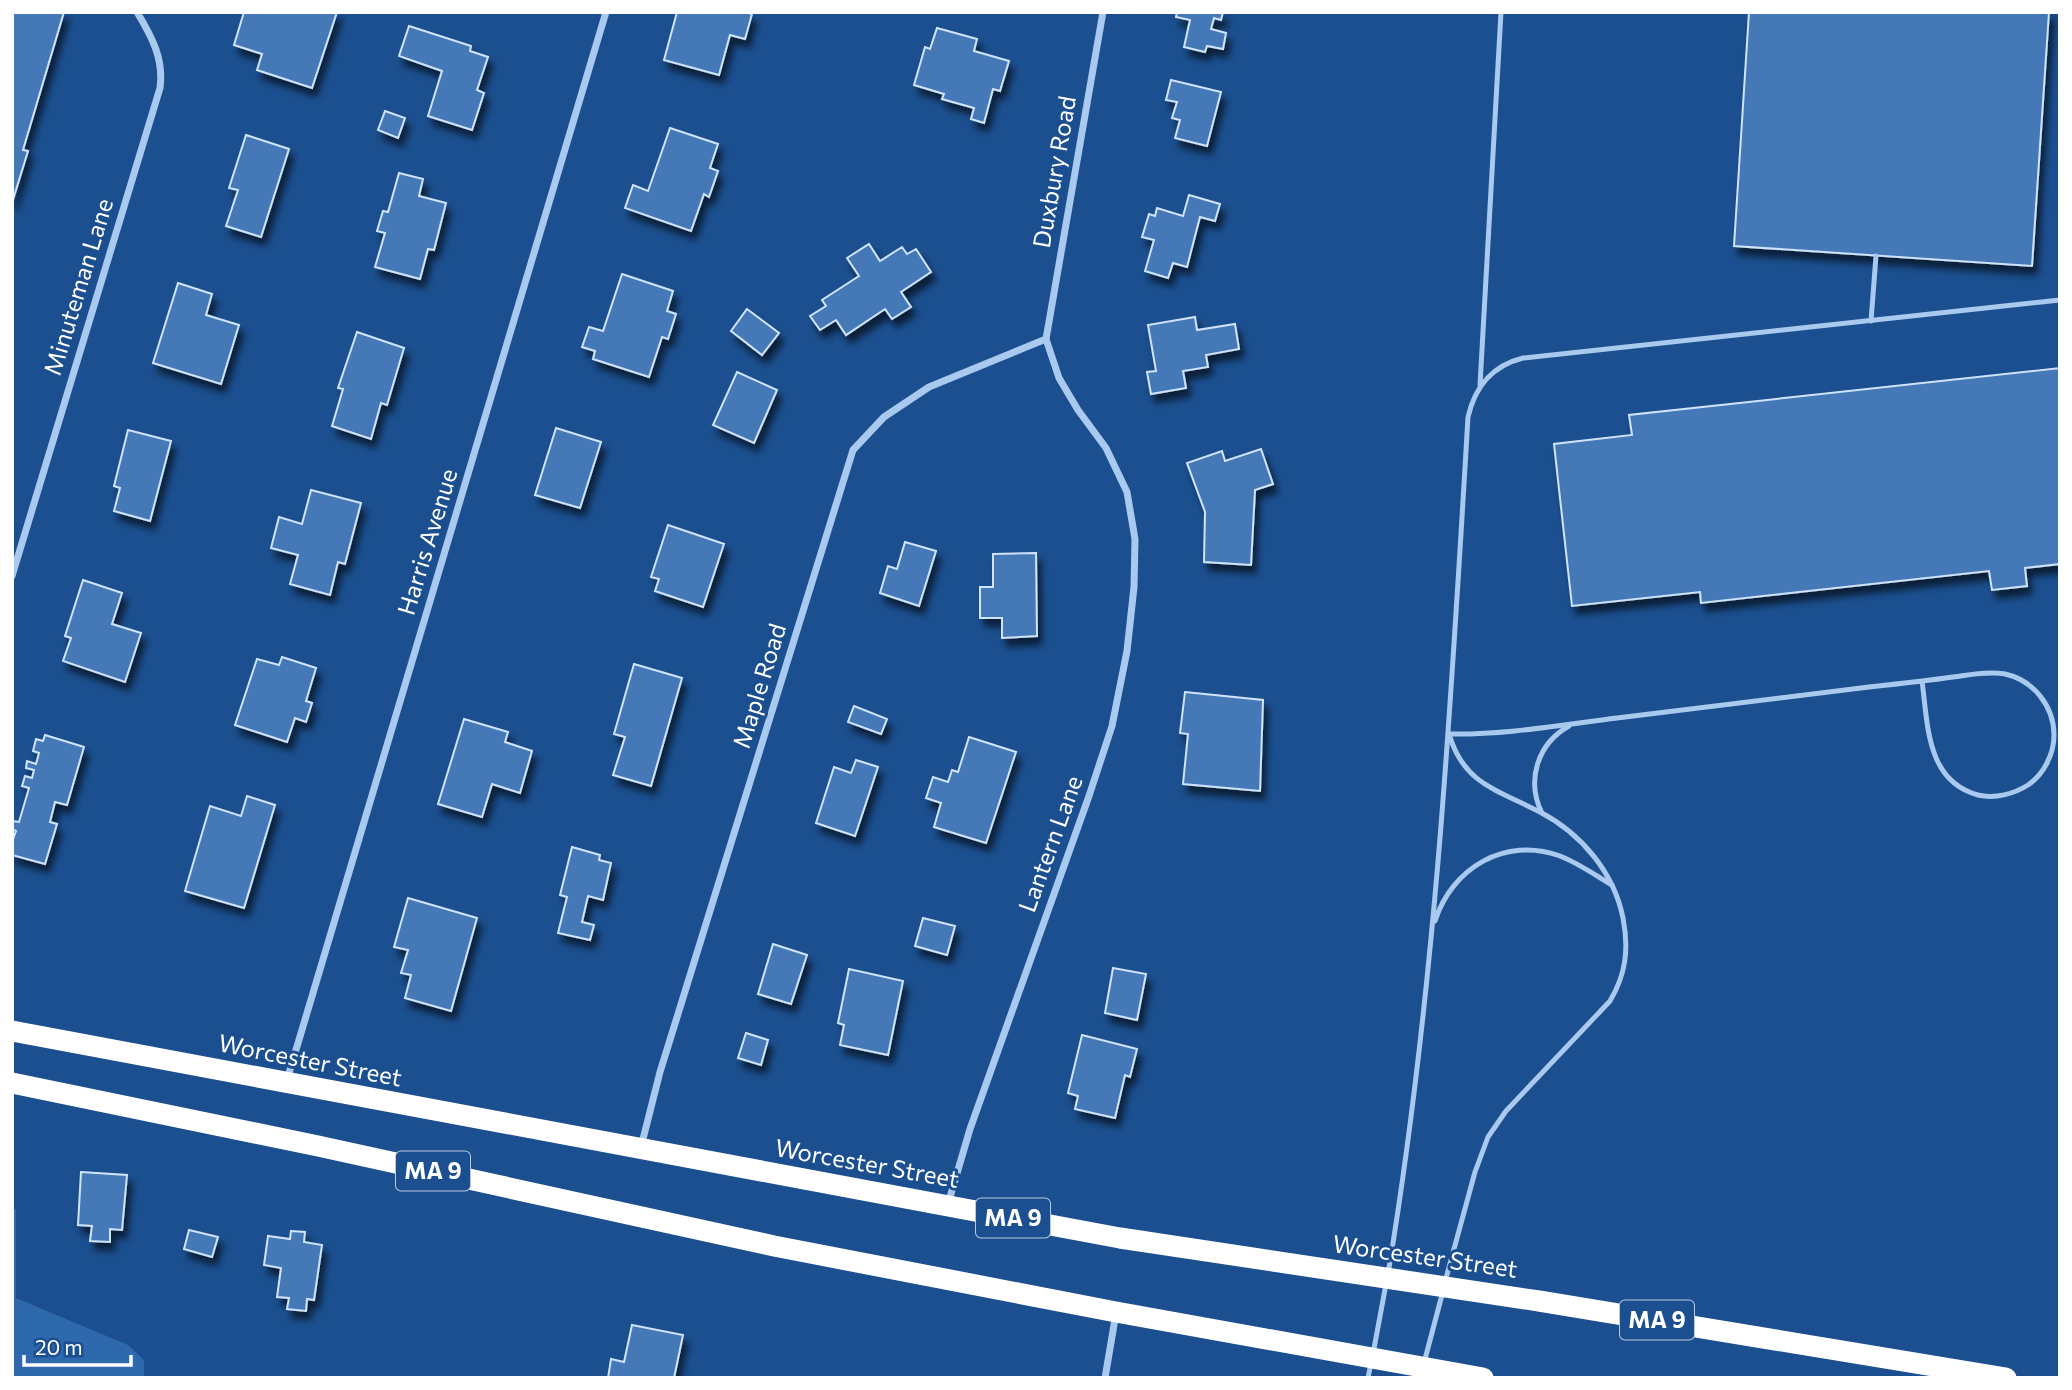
<svg xmlns="http://www.w3.org/2000/svg" width="2072" height="1390" font-family="Commissioner,sans-serif">
<style>
.green{fill:#2e69ad}
.building{fill:#4478b7;stroke:#cfe3fa;stroke-width:2;filter:url(#shadow)}
.lines{fill:none;stroke-linecap:round;stroke-linejoin:round}
.lane{stroke:#a9c9ee;stroke-width:5}
.street{stroke:#a9c9ee;stroke-width:7}
.highway{stroke:#fff;stroke-width:21}
.labels{text-anchor:middle;stroke-width:6;stroke-linejoin:round;paint-order:stroke}
.shield{fill:#1b4f8f;stroke:#bbcadd;stroke-width:2}
.shield-label{font-size:23px;font-weight:bold;fill:#fff}
.street-label{font-size:24px;fill:#fff;stroke:#1b4f8f}
</style>
<defs>
<filter id="shadow"><feDropShadow dx="4.5" dy="8" stdDeviation="3.5" flood-color="#0009"/></filter>
</defs>
<rect width="100%" height="100%" fill="#1b4f8f"/>
<path class="green" d="M12 1209H16V1298L128 1345 144 1360V1378H12Z"/>
<g class="building">
<path d="M12 12H64L23 150 28 151 12 203Z"/>
<path d="M244 12H337L312 88 257 70 262 54 234 45Z"/>
<path d="M677 12H745L752 14 745 39 730 35 719 75 664 60Z"/>
<path d="M1177 12H1223L1221 20 1214 18 1211 29 1226 33 1223 49 1207 46 1205 52 1184 47 1190 20 1176 17Z"/>
<path d="M1749 12H2049L2032 266 1734 246Z"/>
<path d="M409 26 471 46 470 51 488 57 477 90 484 93 472 130 428 116 442 71 399 56Z"/>
<path d="M937 28 977 39 974 51 1009 61 1000 91 993 89 984 123 971 119 974 108 942 99 944 94 914 85 925 47 930 49Z"/>
<path d="M1171 80 1221 92 1207 146 1175 138 1180 120 1172 118 1177 102 1166 100Z"/>
<path d="M385 111 405 118 398 138 378 130Z"/>
<path d="M670 128 718 144 710 168 718 171 709 197 704 194 691 231 625 208 633 185 648 191Z"/>
<path d="M246 135 289 149 261 237 226 226 238 190 229 188Z"/>
<path d="M399 173 423 179 419 196 446 203 434 250 428 249 420 279 375 267 385 233 377 231 383 211 388 212Z"/>
<path d="M1189 195 1220 204 1215 221 1200 217 1187 267 1173 263 1168 278 1145 271 1154 240 1142 237 1149 214 1155 216 1157 208 1183 216Z"/>
<path d="M869 244 880 261 902 247 907 254 916 249 931 272 901 292 911 307 892 319 885 309 846 335 836 320 820 330 810 316 826 306 822 300 859 276 847 258Z"/>
<path d="M622 274 673 291 667 311 676 314 668 339 662 337 649 377 593 359 595 351 582 347 589 327 603 331Z"/>
<path d="M178 283 212 294 206 315 239 325 221 384 153 363Z"/>
<path d="M747 309 779 333 762 355 731 331Z"/>
<path d="M1195 317 1197 330 1235 324 1239 349 1206 355 1208 367 1183 371 1186 388 1151 394 1147 372 1156 371 1148 325Z"/>
<path d="M357 332 404 348 387 405 381 403 371 439 332 426 343 389 338 388Z"/>
<path d="M2060 368V564L2025 568 2027 586 1992 590 1989 571 1701 603 1700 592 1572 606 1554 444 1632 435 1629 415Z"/>
<path d="M737 372 777 390 754 443 713 425Z"/>
<path d="M556 428 601 442 580 508 535 495Z"/>
<path d="M128 430 171 441 150 521 114 511 120 488 114 486Z"/>
<path d="M1261 449 1273 484 1255 490 1251 565 1204 562 1205 512 1187 463 1222 451 1225 461Z"/>
<path d="M311 490 361 503 345 564 338 562 330 595 290 584 298 555 271 548 279 517 302 524Z"/>
<path d="M668 525 724 544 703 607 655 591 659 579 651 577Z"/>
<path d="M905 542 936 551 919 606 880 593 888 566 897 569Z"/>
<path d="M1036 553 1037 636 1002 638V618H980V587H993V554Z"/>
<path d="M83 580 122 593 112 624 141 633 125 682 63 661 71 638 65 636Z"/>
<path d="M282 657 316 668 306 701 312 703 306 722 295 718 287 742 235 725 257 659 279 665Z"/>
<path d="M634 664 682 678 651 786 613 775 625 737 614 734Z"/>
<path d="M1185 692 1263 700 1260 791 1183 784 1188 734 1180 733Z"/>
<path d="M854 706 887 719 881 734 848 722Z"/>
<path d="M464 719 508 732 505 742 532 751 520 793 492 784 482 817 438 804Z"/>
<path d="M45 735 84 747 67 805 55 802 50 822 57 824 45 864 12 855V842L16 831 12 829V821L19 822 29 788 22 786 25 776 32 778 34 770 26 768 27 761 36 764 39 753 33 751 36 739 43 741Z"/>
<path d="M969 737 1016 752 986 843 934 827 941 803 926 798 933 777 948 782 952 770 958 772Z"/>
<path d="M856 760 878 767 855 836 816 823 834 767 851 773Z"/>
<path d="M247 796 275 805 244 908 185 891 210 806 241 816Z"/>
<path d="M572 847 600 855 599 860 611 863 603 900 588 896 582 922 594 925 590 940 558 933 567 897 560 895Z"/>
<path d="M408 898 477 918 451 1011 405 998 411 975 401 973 408 950 394 947Z"/>
<path d="M923 918 955 926 947 955 915 946Z"/>
<path d="M773 944 807 955 791 1004 758 994Z"/>
<path d="M1113 968 1146 974 1137 1020 1105 1013Z"/>
<path d="M849 969 903 981 888 1055 840 1045 844 1025 838 1023Z"/>
<path d="M746 1033 768 1040 761 1065 738 1058Z"/>
<path d="M1082 1035 1137 1049 1130 1077 1125 1075 1115 1118 1075 1109 1078 1096 1068 1093Z"/>
<path d="M81 1172 127 1175 122 1230 110 1229V1242L90 1241 92 1226 78 1225Z"/>
<path d="M189 1230 218 1237 212 1257 184 1249Z"/>
<path d="M291 1231 305 1232 304 1242 322 1245 314 1300 307 1299 306 1311 287 1309 289 1298 277 1297 281 1268 264 1265 268 1236 290 1239Z"/>
<path d="M632 1325 683 1335 674 1378H608L611 1359 624 1362Z"/>
</g>
<g class="lines">
<g class="lane">
<path d="M1871 321 1876 256"/>
<path d="M1480 385 1501 12"/>
<path d="M1449 734C1505 735 1561 725 1617 718 1701 708 1785 698 1869 687 1897 684 1925 681 1953 677 1970 675 1988 671 2005 674 2033 680 2054 706 2054 735 2054 754 2044 774 2028 785 2014 794 1995 799 1978 795 1926 781 1928 724 1922 681"/>
<path d="M1542 813C1526 781 1537 744 1569 726"/>
<path d="M1435 921C1452 868 1505 836 1560 856 1578 863 1595 875 1612 885"/>
<path d="M1388 1274C1435 991 1451 704 1468 417 1475 387 1491 366 1523 358L2060 300"/>
<path d="M1445 1282 1475 1172 1488 1137 1506 1111 1610 1001C1626 974 1629 949 1623 918 1614 873 1582 834 1540 812 1500 791 1465 785 1450 737"/>
<path d="M1373 1354 1386 1284"/>
<path d="M1424 1363 1443 1291"/>
<path d="M1368 1378 1371 1363"/>
</g>
<g class="street">
<path d="M12 576 160 88C164 59 152 37 137 12"/>
<path d="M287 1080 606 12"/>
<path d="M641 1147 660 1072 853 450 884 417 929 387 1046 339"/>
<path d="M948 1204 970 1129 1089 796 1112 726 1127 651 1134 587 1135 539 1127 492 1106 448 1078 410 1059 378 1046 339 1103 12"/>
<path d="M1105 1378 1116 1313"/>
</g>
<g class="highway">
<path d="M12 1031 1120 1238 1539 1301 2006 1378"/>
<path d="M12 1083 318 1146 774 1246 1116 1312 1483 1378"/>
</g>
</g>
<g class="labels">
<g class="shield">
<rect x="396" y="1151.5" width="74" height="39" rx="5"/>
<rect x="976" y="1198.5" width="74" height="39" rx="5"/>
<rect x="1620" y="1300.5" width="74" height="39" rx="5"/>
</g>
<g class="shield-label">
<text x="433" y="1179">MA 9</text>
<text x="1013" y="1226">MA 9</text>
<text x="1657" y="1328">MA 9</text>
</g>
<g class="street-label">
<text transform="translate(1055 172) rotate(-80)" y="8">Duxbury Road</text>
<text transform="translate(79 287) rotate(-73)" y="8">Minuteman Lane</text>
<text transform="translate(428 542) rotate(-73)" y="8">Harris Avenue</text>
<text transform="translate(760 686) rotate(-73)" y="8">Maple Road</text>
<text transform="translate(1051 844) rotate(-70)" y="8">Lantern Lane</text>
<text transform="translate(310 1061) rotate(11)" y="8">Worcester Street</text>
<text transform="translate(867 1164) rotate(10)" y="8">Worcester Street</text>
<text transform="translate(1425 1257) rotate(8)" y="8">Worcester Street</text>
</g>
</g>
<rect width="2072" height="1390" fill="none" stroke="#ffffff" stroke-width="28"/>
<path d="M24 1355v10h107v-10" fill="none" stroke="#ffffff" stroke-width="3.5"/>
<text x="35" y="1355" font-size="21" fill="#ffffff" stroke="#1b4f8f" stroke-width="5" paint-order="stroke">20 m</text>
</svg>
